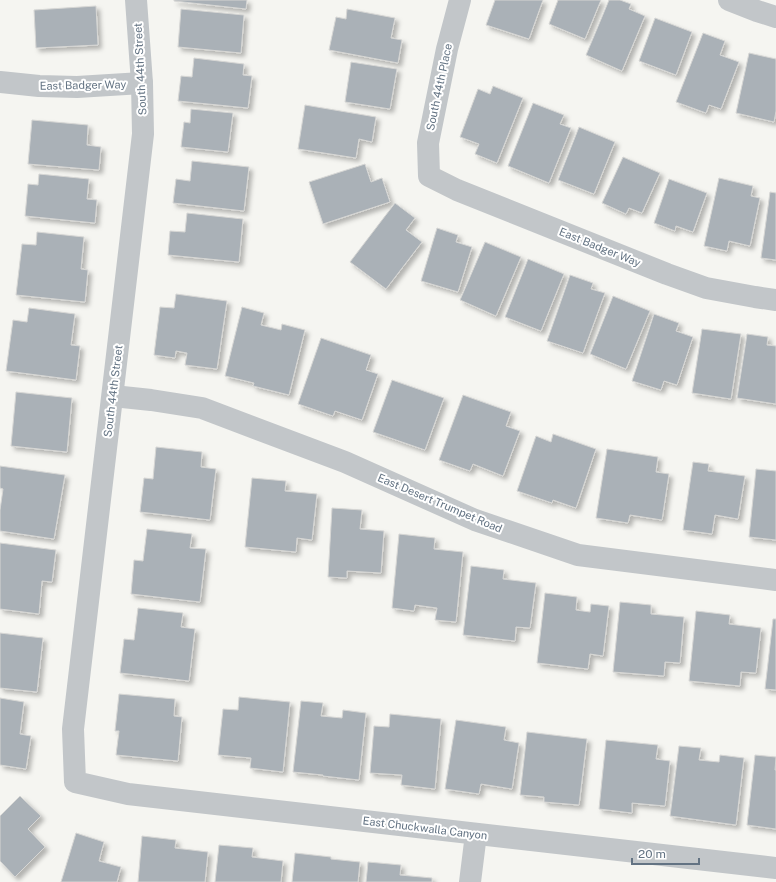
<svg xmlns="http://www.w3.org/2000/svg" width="776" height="882" font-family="'Public Sans',sans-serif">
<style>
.building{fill:#aab1b7;stroke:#d6d6d4;filter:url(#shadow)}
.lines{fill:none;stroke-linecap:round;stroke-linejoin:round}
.minor{stroke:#c2c6c9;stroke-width:22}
.labels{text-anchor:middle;stroke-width:4;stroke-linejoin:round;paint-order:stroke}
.street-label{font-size:11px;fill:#637383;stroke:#fff}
</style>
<defs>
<filter id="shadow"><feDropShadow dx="3.5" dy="3.5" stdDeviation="2" flood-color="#0004"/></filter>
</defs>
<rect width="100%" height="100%" fill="#f5f5f1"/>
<g class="building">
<path d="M174 0H247L246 9 174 1Z"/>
<path d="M495 0H543L529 39 486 25Z"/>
<path d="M558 0H601L585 39 549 24Z"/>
<path d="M609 0H620L631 4 629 9 645 16 622 71 586 55Z"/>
<path d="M96 6 98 45 36 48 34 10Z"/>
<path d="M181 9 244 15 241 53 178 47Z"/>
<path d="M347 9 395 18 391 38 402 40 398 63 329 50 336 17 346 19Z"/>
<path d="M655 18 692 32 676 75 639 61Z"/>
<path d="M703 33 725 41 720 55 739 62 721 109 709 105 706 113 676 102Z"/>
<path d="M749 53 776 59V111L774 122 736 113Z"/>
<path d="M194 58 244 64 243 75 252 76 248 108 178 101 181 76 192 77Z"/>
<path d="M351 62 397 69 390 109 345 102Z"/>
<path d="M493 86 523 98 497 163 475 154 479 144 460 137 478 89 490 94Z"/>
<path d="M533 103 564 115 560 124 571 128 549 183 508 166Z"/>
<path d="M305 105 376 117 372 142 359 139 356 158 298 149Z"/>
<path d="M191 109 233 113 228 152 181 147 184 122 190 123Z"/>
<path d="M32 120 88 125 87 145 101 147 99 170 28 164Z"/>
<path d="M579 127 615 142 594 194 558 180Z"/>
<path d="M623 157 660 173 642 213 629 208 626 214 602 203Z"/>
<path d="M192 161 249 167 244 211 173 203 176 179 190 181Z"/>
<path d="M365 164 371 182 382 178 390 202 323 224 309 182Z"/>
<path d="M39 174 89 179 87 199 97 200 95 223 25 216 28 184 38 185Z"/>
<path d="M719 178 753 186 751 196 760 198 750 246 729 241 727 251 704 246Z"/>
<path d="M669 179 707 193 693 232 676 226 675 231 654 223Z"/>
<path d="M770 192 776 193V260L761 258Z"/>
<path d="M395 203 415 218 406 230 422 242 386 289 350 262Z"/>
<path d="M187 213 243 219 239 262 168 255 170 231 185 232Z"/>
<path d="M437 228 458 235 456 242 472 247 458 292 421 281Z"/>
<path d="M37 232 84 237 81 269 88 270 85 302 16 295 22 244 36 245Z"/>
<path d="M485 242 521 257 496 316 460 300Z"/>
<path d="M528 259 564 274 541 331 505 317Z"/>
<path d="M570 275 593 283 591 289 605 293 583 353 547 341Z"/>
<path d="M176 294 227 301 217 369 185 365 187 353 176 351 175 358 154 355 160 307 174 308Z"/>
<path d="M613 296 650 311 626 369 590 354Z"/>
<path d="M242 307 264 313 261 325 281 330 282 324 305 330 289 395 253 386 254 383 225 376Z"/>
<path d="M29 308 75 314 71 345 80 346 76 380 6 371 13 320 27 322Z"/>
<path d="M654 314 679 323 676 331 693 337 677 385 664 381 661 390 632 381Z"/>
<path d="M702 329 741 334 731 399 692 393Z"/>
<path d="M747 334 768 337 767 345 776 346V404L737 398Z"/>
<path d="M321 338 371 355 366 370 378 374 362 420 335 411 333 416 298 404Z"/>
<path d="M392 380 444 398 425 450 373 432Z"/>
<path d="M16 392 72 398 67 452 11 446Z"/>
<path d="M463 395 511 412 506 426 520 431 503 476 473 464 470 471 439 460Z"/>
<path d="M553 434 596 449 576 508 553 500 552 503 517 491 536 436 551 442Z"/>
<path d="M156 447 202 452 201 467 216 469 210 520 140 512 144 478 153 479Z"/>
<path d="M607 449 658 457 656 472 669 474 662 520 630 515 628 523 596 518Z"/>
<path d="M693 462 709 464 708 471 745 476 738 519 715 515 712 534 683 530Z"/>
<path d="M0 466 65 475 54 539 0 531V510L3 489 0 488Z"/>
<path d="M756 469 776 471V540L749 537Z"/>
<path d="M252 478 286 481 285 491 317 494 312 540 297 538 296 552 245 547Z"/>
<path d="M332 508 362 510 360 529 384 531 381 573 347 571V578L328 577Z"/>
<path d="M147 529 192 534 190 548 206 549 200 602 131 594 134 560 143 561Z"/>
<path d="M399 534 435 538 434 549 463 552 456 622 435 620 437 608 415 605 414 611 392 608Z"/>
<path d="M0 543 56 550 52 582 42 581 39 614 0 609Z"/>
<path d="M471 566 504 570 503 579 536 583 530 628 516 627 515 641 463 635Z"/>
<path d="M545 593 577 597 576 610 590 612 591 604 609 606 603 656 590 654 588 669 537 663Z"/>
<path d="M620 602 651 605V614L684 617 680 663 665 662 664 676 613 672Z"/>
<path d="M138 608 183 613 181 627 195 629 189 681 120 673 124 639 134 640Z"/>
<path d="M696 611 730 615 729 624 761 628 756 673 741 672 740 686 689 681Z"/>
<path d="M773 619H776V690L765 689Z"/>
<path d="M0 633 43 638 37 692 0 688Z"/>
<path d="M119 694 175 699 174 716 182 717 178 761 116 755 119 731H115Z"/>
<path d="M239 697 290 702 283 772 250 768 251 758 218 755 223 709 238 710Z"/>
<path d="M0 698 24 702 20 734 31 736 26 769 0 765Z"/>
<path d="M301 701 323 703 321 716 342 718 343 710 366 713 359 780 323 776V775L293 772Z"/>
<path d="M390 714 441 719 435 789 401 785 402 775 370 773 374 726 389 727Z"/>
<path d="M456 720 506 727 504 740 519 743 512 789 481 784 479 794 445 789Z"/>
<path d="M527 732 587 739 579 805 544 802V797L520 795Z"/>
<path d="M606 740 658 745 656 759 670 761 665 806 632 803V813L599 809Z"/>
<path d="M679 746 701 748 699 760 719 762 720 755 744 758 736 825 670 816Z"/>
<path d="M755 755 776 757 775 770H776V829L747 825Z"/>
<path d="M20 796 41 816 28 829 45 847 15 877 0 861V816Z"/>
<path d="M76 833 104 842 99 861 121 867 117 882H61Z"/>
<path d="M142 836 176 840 175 848 208 852 205 882H138Z"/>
<path d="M219 845 253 848 252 857 283 861 281 882H215Z"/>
<path d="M295 853 331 857V859L360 862 358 882H292Z"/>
<path d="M368 862 401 865 400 875 432 878V882H366Z"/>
</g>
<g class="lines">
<g class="minor">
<path d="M136 0 142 83 143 134 73 729 75 782 128 794 776 868"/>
<path d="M460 0 447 49 428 143 429 176 457 190 667 274 706 288 755 297 776 300"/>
<path d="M729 0 757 11 776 17"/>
<path d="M0 82 39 86 77 87 142 83"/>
<path d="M113 396 151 400 202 408 345 462 475 520 578 555 776 580"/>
<path d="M470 882 476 834"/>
</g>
</g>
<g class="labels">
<g class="street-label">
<text transform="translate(140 69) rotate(-93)" y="4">South 44th Street</text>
<text transform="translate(83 85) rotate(-1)" y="4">East Badger Way</text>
<text transform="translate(439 87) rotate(-78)" y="4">South 44th Place</text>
<text transform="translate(600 247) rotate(22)" y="4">East Badger Way</text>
<text transform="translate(113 391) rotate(-83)" y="4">South 44th Street</text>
<text transform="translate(440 503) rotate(23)" y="4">East Desert Trumpet Road</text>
<text transform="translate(425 828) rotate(7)" y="4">East Chuckwalla Canyon</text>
</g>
</g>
<path d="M632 858v6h67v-6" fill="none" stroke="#637383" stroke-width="2"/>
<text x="638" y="858" font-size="12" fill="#637383" stroke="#ffffff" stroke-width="3" paint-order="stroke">20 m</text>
</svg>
